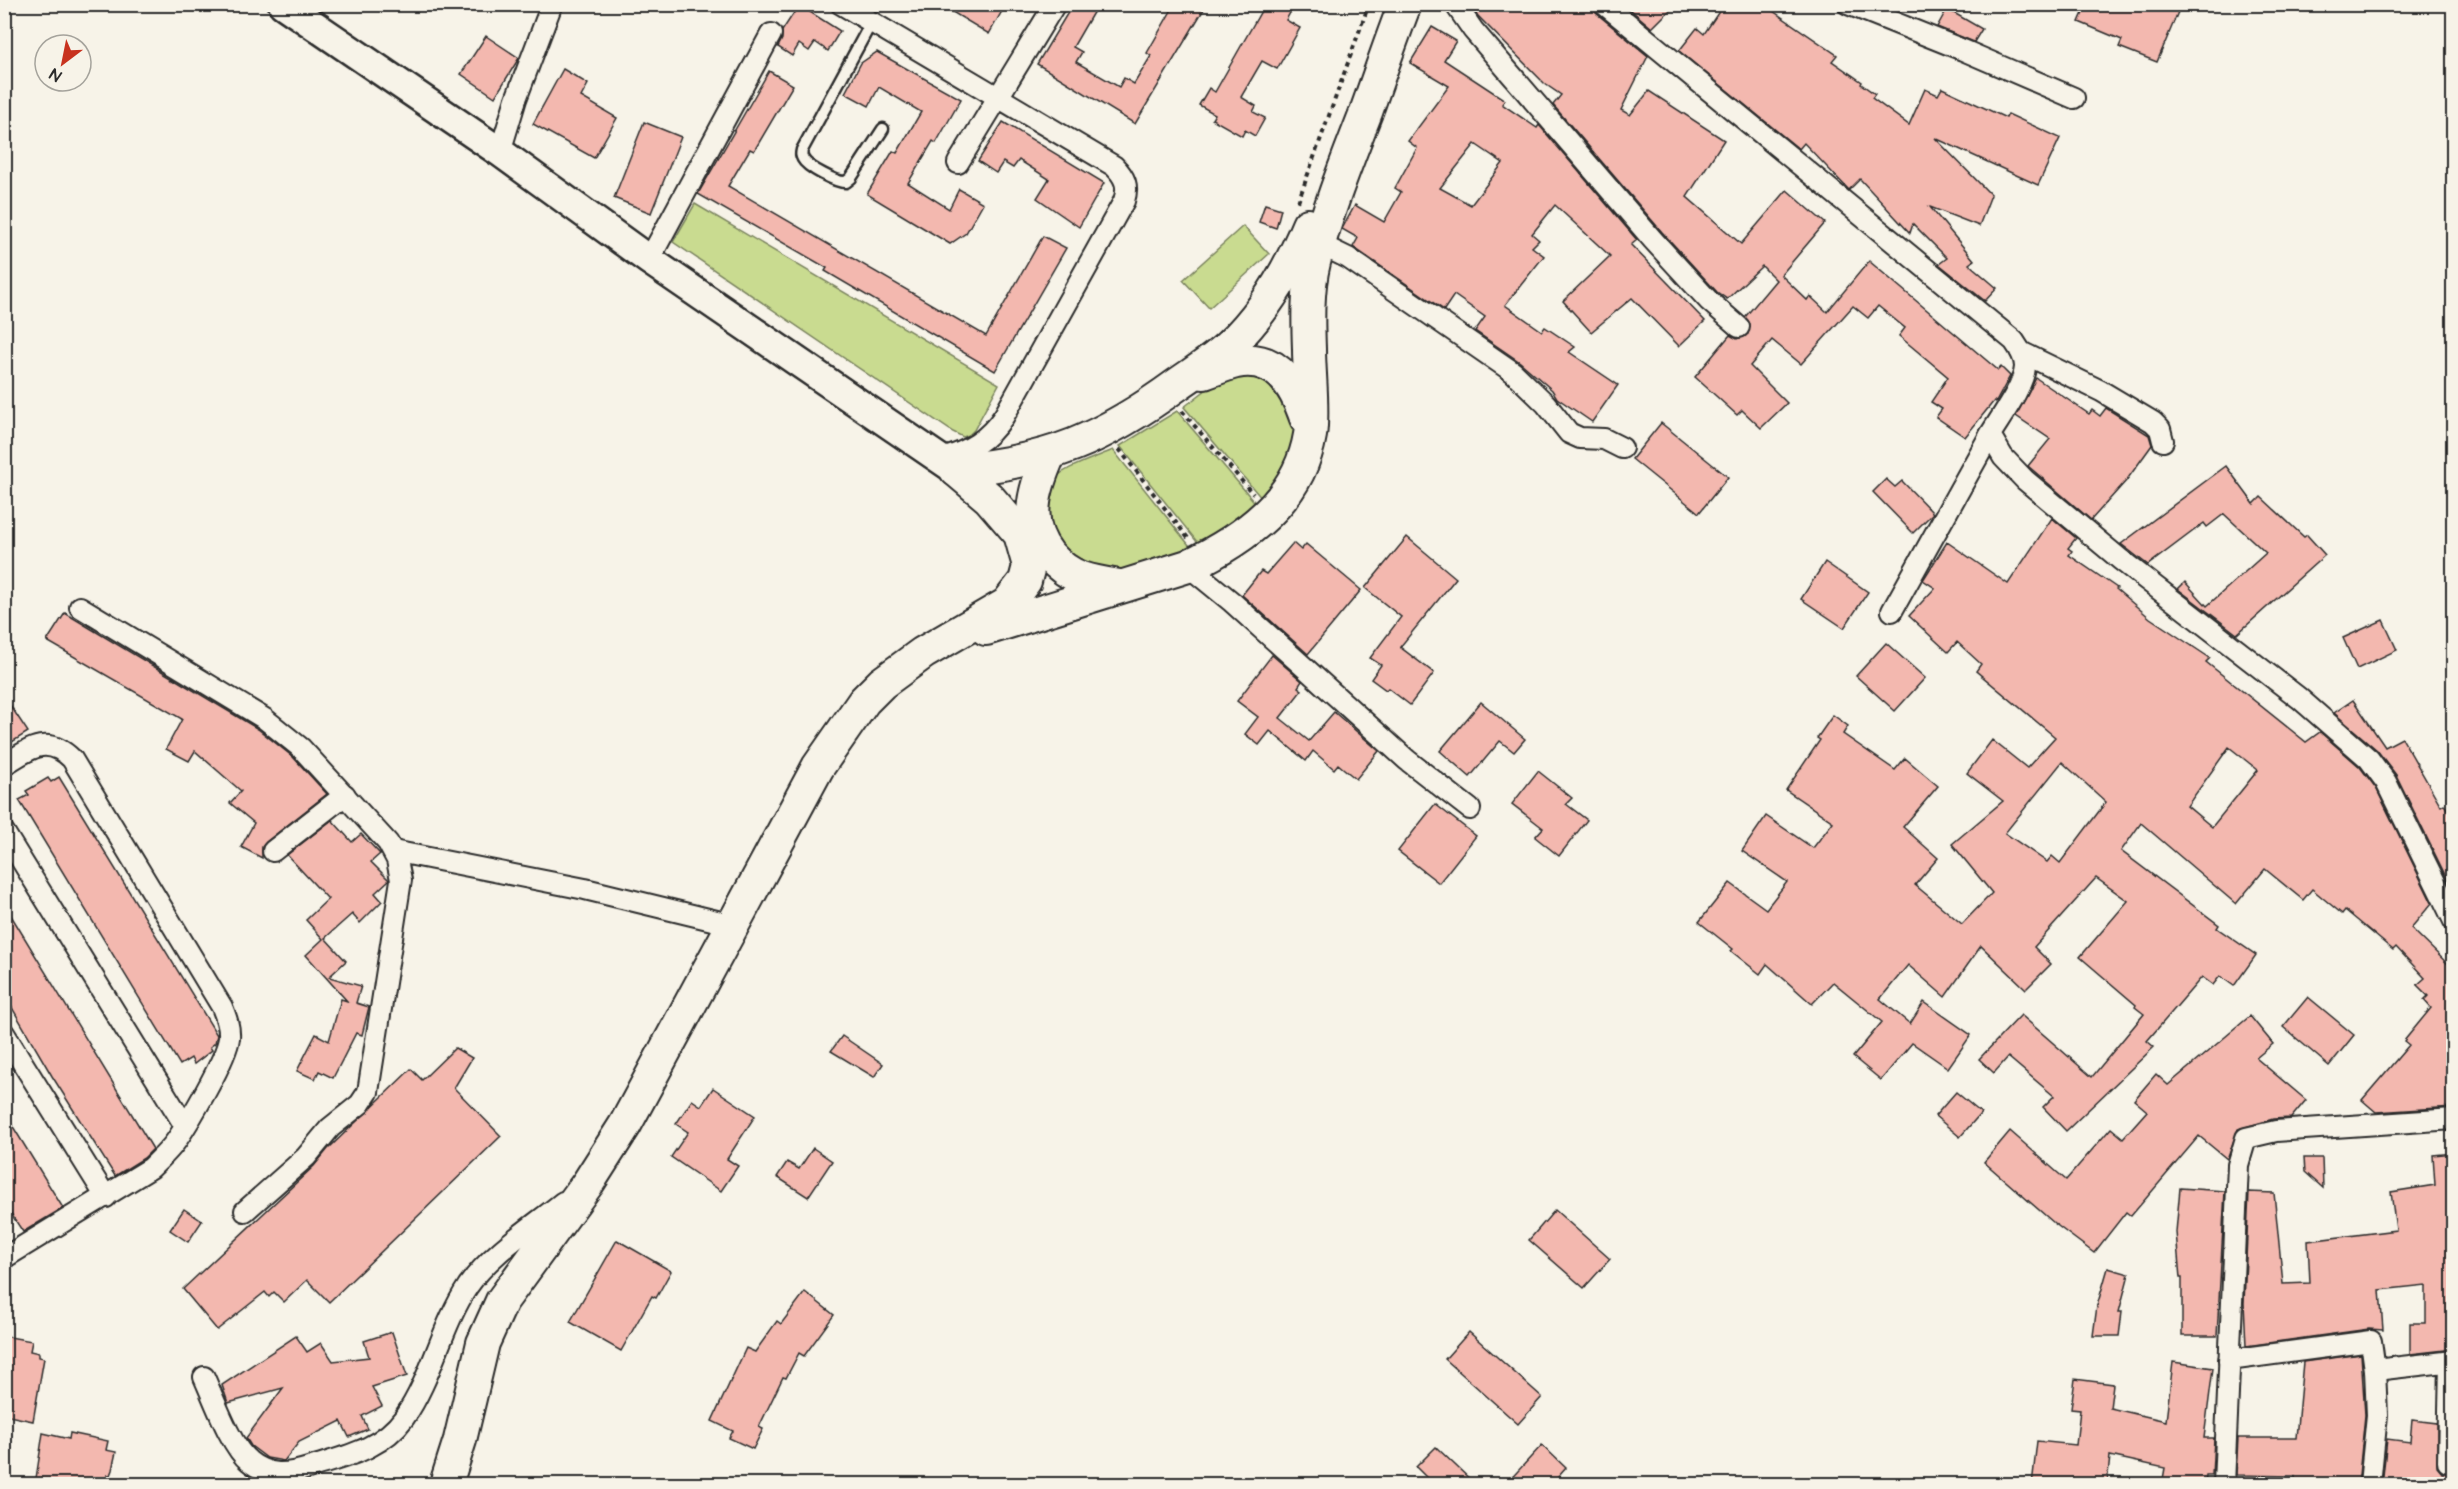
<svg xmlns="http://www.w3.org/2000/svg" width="2458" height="1489" font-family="'Architects Daughter',sans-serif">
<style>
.green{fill:#c9db90;stroke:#7a835e;stroke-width:1.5}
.building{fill:#f3b8af;stroke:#2b2b2b;stroke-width:1.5;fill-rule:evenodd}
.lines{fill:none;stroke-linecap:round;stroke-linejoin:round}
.lane-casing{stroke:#2b2b2b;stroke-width:15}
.street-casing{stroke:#2b2b2b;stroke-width:24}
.secondary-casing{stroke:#2b2b2b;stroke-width:33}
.primary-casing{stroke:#2b2b2b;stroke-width:36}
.path{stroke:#2b2b2b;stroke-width:4;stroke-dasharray:4.5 4.5;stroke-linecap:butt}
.lane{stroke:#f7f3e8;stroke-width:10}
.street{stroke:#f7f3e8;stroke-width:20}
.secondary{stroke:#f7f3e8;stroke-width:28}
.primary{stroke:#f7f3e8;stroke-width:32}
</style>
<rect width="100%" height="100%" fill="#f7f3e8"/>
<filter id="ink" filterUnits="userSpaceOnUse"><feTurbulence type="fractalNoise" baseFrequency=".0167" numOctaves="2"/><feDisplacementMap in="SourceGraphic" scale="12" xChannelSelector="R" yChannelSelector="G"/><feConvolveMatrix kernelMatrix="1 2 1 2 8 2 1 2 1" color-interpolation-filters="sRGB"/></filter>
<g filter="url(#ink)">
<g class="green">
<path d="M695 204 999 384 974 430 969 435 963 437 953 432 673 242Z"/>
<path d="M1243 226 1269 254 1209 308 1183 280Z"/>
<path d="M1232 375C1258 376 1273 378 1285 403 1288 409 1293 417 1294 424 1297 446 1274 482 1263 500L1184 407 1211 386Z"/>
<path d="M1177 411 1258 506 1202 548 1120 446Z"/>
<path d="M1113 450 1193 550 1137 569 1098 574 1046 541C1047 529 1047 493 1051 484 1057 469 1098 457 1113 450Z"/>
</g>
<g class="building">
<path d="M939 4H1006L989 34Z"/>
<path d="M1073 4H1098L1073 47 1082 52 1076 62 1119 87 1124 78 1134 84 1151 56 1147 53 1175 4H1207L1135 124 1037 64Z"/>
<path d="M1265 4H1295L1286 20 1300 28 1277 69 1262 61 1241 97 1256 106 1253 112 1265 118 1255 136 1245 130 1242 136 1212 119 1215 114 1199 105 1209 88 1215 92Z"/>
<path d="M1485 4H1592L1596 13 1648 56 1621 110 1630 115 1649 91 1724 140 1687 197 1741 244 1787 190 1825 223 1781 275 1807 300 1810 296 1827 312 1869 261 1998 370 2001 367 2010 376 1996 402 1994 401 1965 437 1936 417 1942 409 1931 402 1948 377 1899 336 1905 328 1878 306 1868 318 1853 306 1801 364 1772 340 1750 366 1787 403 1761 428 1742 410 1737 415 1695 377 1730 335 1737 339 1748 334 1750 324 1745 317 1776 280 1762 266 1727 299 1717 292 1662 232 1553 105 1561 95 1545 84 1478 16 1476 13Z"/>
<path d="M1624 4H1676L1652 28Z"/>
<path d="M1724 4H1777L1773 11 1837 55 1832 61 1862 82 1861 84 1875 94 1872 98 1909 125 1925 89 1938 95 1942 88 2006 118 2008 114 2060 138 2038 185 1935 138 1991 195 1979 226 1930 207 1974 260 1969 264 1997 288 1985 301 1939 264 1947 258 1913 224 1910 233 1860 179 1849 190 1804 143 1799 149 1679 51 1697 28 1704 34Z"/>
<path d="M2087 4H2160L2178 12 2157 62 2119 47 2122 40 2079 22Z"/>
<path d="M799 5 840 31 828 51 815 42 809 51 799 44 792 56 778 47 782 39V31Z"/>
<path d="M1947 9 1982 29 1974 42 1937 27Z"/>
<path d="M1432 27 1456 41 1444 60 1505 100 1502 104 1537 128 1539 125 1637 240 1631 245 1705 321 1679 346 1632 298 1591 332 1563 301 1610 256 1555 205 1532 234 1539 240 1532 247 1544 256 1505 305 1542 331 1545 327 1575 347 1569 352 1618 385 1592 422 1557 398 1552 390 1520 362 1475 331 1485 317 1454 295 1444 310 1353 247 1358 238 1342 229 1355 205 1384 222 1401 192 1395 188 1417 148 1408 141 1449 86 1410 63ZM1475 144 1503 163 1471 205 1440 188Z"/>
<path d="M486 36 519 58 495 97 461 74Z"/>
<path d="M877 52 961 99 936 143 933 141 908 183 949 209 959 189 983 203 966 233 950 244 867 194 893 151 897 153 921 112 879 87 869 106 845 93 861 63Z"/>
<path d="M563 69 588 84 581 97 617 118 594 158 533 124Z"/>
<path d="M769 71 793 85 754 151 750 149 728 186 986 336 1043 236 1066 248 995 371 825 271 827 268 698 194Z"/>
<path d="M644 122 681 137 651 213 614 198Z"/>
<path d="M1003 122 1104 183 1079 227 1037 198 1049 179 1019 160 1013 168 1003 162 996 173 978 161Z"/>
<path d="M1265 204 1281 209 1276 228 1259 222Z"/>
<path d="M2036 378 2089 414 2092 410 2100 416 2106 408 2149 435 2152 445 2126 481 2091 520 2028 466 2050 439 2016 416Z"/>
<path d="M1661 423 1728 477 1699 513 1632 459Z"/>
<path d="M2226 466 2254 504 2261 497 2304 537 2307 535 2325 555 2237 634 2178 589 2185 582 2207 606 2266 553 2224 514 2207 527 2204 523 2148 565 2121 544Z"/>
<path d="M1886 479 1895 487 1902 481 1933 513 1913 533 1873 492Z"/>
<path d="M2052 518 2076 538 2068 548 2072 551 2069 555 2117 588 2116 589 2150 618 2210 658 2206 662 2306 742 2320 732 2360 767 2376 788 2432 903 2411 928 2454 970V1107L2376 1112 2362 1100 2409 1045 2404 1041 2431 1008 2424 1000 2428 996 2417 985 2425 978 2396 947 2393 950 2345 910 2342 914 2312 889 2303 900 2265 869 2236 904 2141 823 2121 851 2219 925 2217 928 2256 955 2234 986 2220 976 2213 985 2202 977 2147 1041 2154 1047 2066 1131 2043 1107 2054 1096 2008 1057 1994 1073 1979 1059 2021 1015 2092 1077 2144 1014 2135 1007 2136 1005 2080 957 2128 901 2096 878 2034 947 2051 964 2026 989 1981 946 1945 997 1908 965 1880 999 1910 1024 1924 1002 1971 1035 1948 1068 1912 1043 1881 1080 1853 1057 1882 1022 1833 982 1812 1004 1767 964 1760 974 1731 951 1733 949 1699 922 1730 883 1766 909 1787 882 1742 851 1766 816 1813 848 1833 822 1786 790 1820 740 1817 738 1833 715 1848 726 1843 734 1895 770 1905 758 1938 786 1903 827 1938 858 1915 885 1962 924 1992 893 1952 844 2003 801 1967 773 1992 740 2027 768 2055 737 1976 671 1981 664 1957 642 1948 652 1909 616 1935 588 1923 580 1947 542 2008 584ZM2229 747 2258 770 2212 827 2187 806ZM2062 762 2106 802 2060 863 2052 856 2047 862 2005 833Z"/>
<path d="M1407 537 1456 578 1400 647 1434 673 1410 705 1388 688 1386 690 1371 679 1381 665 1370 658 1401 617 1365 588Z"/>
<path d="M1293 543 1301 550 1306 544 1361 590 1308 654 1242 595 1261 571 1266 574Z"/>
<path d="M1825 562 1868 592 1844 628 1801 599Z"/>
<path d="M65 613 258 729 293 757 327 794 266 842 262 847V858L241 847 254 823 230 803 241 791 195 751 189 761 166 749 182 719 47 641Z"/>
<path d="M2383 620 2397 650 2357 669 2343 638Z"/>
<path d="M1886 643 1925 678 1895 711 1856 676Z"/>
<path d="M1272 655 1302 681 1298 687 1302 690 1280 718 1309 741 1334 712 1379 751 1356 779 1338 764 1334 769 1313 751 1306 761 1270 731 1259 745 1245 734 1258 717 1237 701Z"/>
<path d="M4 696 28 732 4 747Z"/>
<path d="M2353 700 2385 747 2402 738 2441 806 2444 804 2454 820V893L2396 775 2377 750 2334 713Z"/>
<path d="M1481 702 1525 739 1514 752 1500 741 1470 777 1440 751Z"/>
<path d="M1538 771 1572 798 1566 804 1587 820 1559 856 1535 837 1543 828 1512 804Z"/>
<path d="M59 777 217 1035 215 1043 210 1047 212 1050 194 1064 191 1058 180 1065 19 800 29 795 26 791 48 778 51 782Z"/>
<path d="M1435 804 1476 836 1439 883 1398 851Z"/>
<path d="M332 820 352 842 361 834 380 854 371 862 389 880 375 893 382 901 360 923 352 914 325 938 346 961 329 977 361 986 356 1003 369 1007 362 1035 356 1033 333 1078 319 1071 315 1079 297 1071 316 1034 329 1041 341 999 347 1001 306 955 323 939 306 920 328 899 287 855Z"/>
<path d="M4 904 153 1149 144 1158 115 1176 52 1076 4 994Z"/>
<path d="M2308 997 2354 1035 2329 1066 2283 1027Z"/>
<path d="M2250 1016 2273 1044 2256 1058 2306 1100 2291 1118 2273 1119 2238 1129 2227 1159 2199 1136 2131 1216 2126 1212 2094 1253 2054 1223 1984 1162 2010 1131 2066 1180 2111 1128 2123 1138 2147 1111 2134 1100 2156 1074 2168 1085Z"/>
<path d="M842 1036 883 1064 874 1077 831 1051Z"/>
<path d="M455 1048 472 1058 454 1088 501 1136 329 1302 307 1280 284 1302 274 1292 269 1297 265 1292 217 1330 183 1289 314 1166 328 1149 411 1069 422 1080Z"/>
<path d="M713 1088 755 1116 727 1159 738 1166 721 1191 671 1157 688 1132 676 1124 692 1100 701 1106Z"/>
<path d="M1956 1092 1981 1113 1960 1137 1935 1116Z"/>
<path d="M4 1112 63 1208 23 1232 4 1203Z"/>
<path d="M813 1148 832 1161 808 1197 777 1177 787 1162 799 1169Z"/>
<path d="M2454 1153V1349L2410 1354V1323H2426V1285L2380 1290 2383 1330 2369 1329 2246 1346 2244 1303 2249 1192 2274 1193 2283 1284 2310 1283 2308 1241 2396 1230 2391 1192 2435 1185 2433 1155Z"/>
<path d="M2304 1158H2322L2323 1188 2305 1172Z"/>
<path d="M2180 1188 2225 1191 2217 1336H2182V1278H2180L2176 1232Z"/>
<path d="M184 1209 202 1221 188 1242 170 1230Z"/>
<path d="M1555 1210 1610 1259 1584 1288 1529 1240Z"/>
<path d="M617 1240 671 1271 656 1298 652 1296 621 1351 570 1322Z"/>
<path d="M2108 1268 2129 1274 2119 1312H2122L2119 1336H2093L2097 1306Z"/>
<path d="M805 1292 834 1315 804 1356 799 1353 786 1378 783 1377 759 1427 763 1429 753 1449 729 1438 733 1431 712 1421 746 1348 755 1352 777 1321 781 1324Z"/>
<path d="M392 1332 407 1376 372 1387 382 1406 362 1416 368 1429 349 1437 341 1421 299 1442 284 1461 267 1458 251 1446 246 1438 283 1388 228 1403 222 1385 296 1336 307 1352 321 1343 333 1361 369 1357 364 1341Z"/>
<path d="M1469 1332 1542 1397 1518 1424 1445 1359Z"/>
<path d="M4 1336 32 1341 30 1351 39 1353V1357L44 1358 33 1421 4 1415Z"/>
<path d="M2361 1354 2365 1415 2358 1485H2295V1476L2236 1475 2238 1438H2296L2303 1362Z"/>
<path d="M2173 1362 2213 1368 2204 1438H2214L2212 1475H2206L2205 1485H2162L2165 1468 2110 1456 2107 1485H2032L2037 1441 2076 1445 2080 1410 2071 1409 2075 1379 2113 1384 2110 1408 2166 1421Z"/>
<path d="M2412 1420 2437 1423V1467L2442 1473H2454V1485H2382L2387 1439 2410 1442Z"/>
<path d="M43 1433 69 1439 70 1433 108 1441 106 1450 116 1452 112 1470 110 1475H107L105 1485H35Z"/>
<path d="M1542 1445 1566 1468 1551 1485H1505Z"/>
<path d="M1436 1447 1476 1485H1434L1416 1467Z"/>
</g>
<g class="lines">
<g class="lane-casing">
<path id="lane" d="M871 23 802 150C801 154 801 155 803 159 807 167 837 183 846 182L851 178 883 129"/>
</g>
<g class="street-casing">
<g id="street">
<path d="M841 4 1114 166C1125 177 1129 186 1124 201L1004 416C988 440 969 451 942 459"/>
<path d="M1455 4 1473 30 1653 240 1709 301 1739 327"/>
<path d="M1604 4 2014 341C2019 348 2025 357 2025 367 2024 386 2000 418 1990 435L2003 457 2025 480 2121 560 2299 698 2369 759 2386 782 2454 921"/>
<path d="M1848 4 1963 50 2074 98"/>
<path d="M500 152 516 99 552 4"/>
<path d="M958 163 1055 4"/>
<path d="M1309 239 1348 258 1513 372 1546 404 1569 433 1580 438 1604 439 1622 448"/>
<path d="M649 260 771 34"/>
<path d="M2021 352 2101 391 2153 422 2160 429 2163 441"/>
<path d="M1188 566 1232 602 1407 760 1470 809"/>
<path d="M80 607 265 719 301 748 388 843 397 860 401 880 368 1092 360 1104 330 1128 306 1157 245 1211"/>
<path d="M1892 611 1990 435"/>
<path d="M4 765C29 749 47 734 72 759L222 1007C226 1017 230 1027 229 1038 227 1058 189 1122 176 1141 169 1151 160 1159 151 1168L4 1258"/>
<path d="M4 832 185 1126"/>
<path d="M273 851 345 795"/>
<path d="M393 851 585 889 733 925"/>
<path d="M4 1033 106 1197"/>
<path d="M2229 1360 2371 1341 2375 1370 2454 1361"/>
<path d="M204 1377C214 1399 231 1447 249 1461 257 1468 268 1472 278 1473 292 1474 305 1469 318 1465 351 1455 383 1447 404 1418 432 1378 441 1327 468 1286 492 1252 531 1228 563 1202"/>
<path d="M2448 1462 2450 1361"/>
<path d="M2224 1484 2238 1165 2246 1138 2276 1131 2454 1119"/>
<path d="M2370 1484 2377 1415 2375 1370"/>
</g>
</g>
<g class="secondary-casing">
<path id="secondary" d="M283 4 500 152 649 260 956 470"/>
</g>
<g class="primary-casing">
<g id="primary">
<path d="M1204 373C1215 369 1225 365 1236 362 1277 354 1295 386 1306 418"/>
<path d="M1049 455C1034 489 1023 523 1049 555 1058 565 1069 574 1082 578 1094 582 1107 584 1119 586"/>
<path d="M956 470C1049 462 1103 439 1178 384 1195 372 1213 361 1229 346 1265 312 1289 271 1308 225"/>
<path d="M986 629 1188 566C1244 539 1299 501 1310 435 1314 413 1309 373 1309 349 1308 321 1307 290 1314 262 1327 211 1347 161 1366 112 1379 76 1391 40 1405 4"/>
<path d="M446 1484 460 1440 483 1343 502 1301 588 1183 625 1125 818 767 864 701 882 683 923 653 1007 604 1025 581 1029 566 1020 534 989 498 956 470"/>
</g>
</g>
<g class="path">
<path d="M1298 202 1369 4"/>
<path d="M1182 411 1253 494"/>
<path d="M1119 449 1188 538"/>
</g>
<use href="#lane" class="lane"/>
<use href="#street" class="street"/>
<use href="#secondary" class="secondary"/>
<use href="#primary" class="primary"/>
</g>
</g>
<rect width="2458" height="1489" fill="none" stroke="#f7f3e8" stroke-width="24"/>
<rect x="12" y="12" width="2434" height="1465" fill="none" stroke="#2b2b2b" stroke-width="2" filter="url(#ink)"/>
<g transform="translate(63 63) rotate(212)"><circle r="28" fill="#f7f3e8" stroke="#a5a39c" stroke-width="1.5"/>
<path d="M0-4.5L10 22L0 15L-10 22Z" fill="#c8321e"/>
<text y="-9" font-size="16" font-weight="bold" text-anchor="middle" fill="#2b2b2b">N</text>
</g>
</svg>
